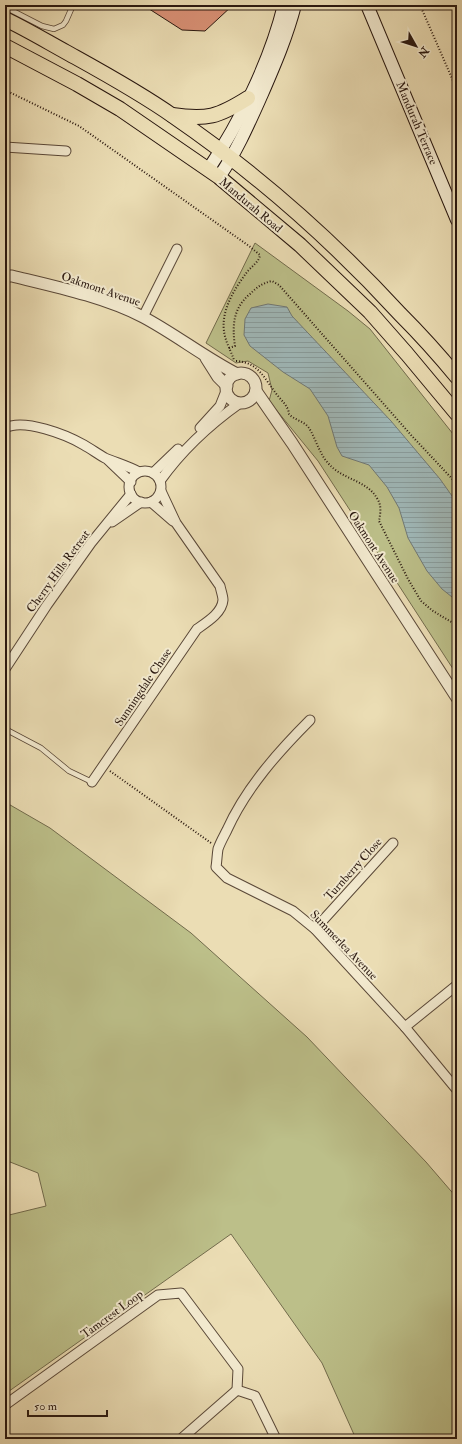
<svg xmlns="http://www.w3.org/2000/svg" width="462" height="1444" font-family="'IM FELL Double Pica',serif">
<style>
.green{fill:#bcbf89;stroke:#726b4c}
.water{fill:url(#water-rules);stroke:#707875}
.building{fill:#d99075;stroke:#29170f}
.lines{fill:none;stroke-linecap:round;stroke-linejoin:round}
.service-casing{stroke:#5a4838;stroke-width:6}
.minor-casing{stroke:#5a4838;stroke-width:11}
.tertiary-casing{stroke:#5a4838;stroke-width:13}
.secondary-casing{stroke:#29170f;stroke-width:14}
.trunk-casing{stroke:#29170f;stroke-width:16}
.path{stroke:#29170f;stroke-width:2;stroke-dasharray:1 2;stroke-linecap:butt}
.service{stroke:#f2e9ce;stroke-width:4.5}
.minor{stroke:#f2e9ce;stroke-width:9}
.tertiary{stroke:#f2e9ce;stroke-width:11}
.secondary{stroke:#f2e9ce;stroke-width:12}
.trunk{stroke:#ebddb4;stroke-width:14}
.labels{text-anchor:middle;stroke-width:4;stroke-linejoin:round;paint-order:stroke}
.street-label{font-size:12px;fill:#29170f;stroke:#f2e9ce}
</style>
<defs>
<pattern id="water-rules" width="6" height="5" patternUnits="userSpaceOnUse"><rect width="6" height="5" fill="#9fb8b9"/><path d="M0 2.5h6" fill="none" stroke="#899d9e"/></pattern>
</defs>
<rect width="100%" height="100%" fill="#ebddb4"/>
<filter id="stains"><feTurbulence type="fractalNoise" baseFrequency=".005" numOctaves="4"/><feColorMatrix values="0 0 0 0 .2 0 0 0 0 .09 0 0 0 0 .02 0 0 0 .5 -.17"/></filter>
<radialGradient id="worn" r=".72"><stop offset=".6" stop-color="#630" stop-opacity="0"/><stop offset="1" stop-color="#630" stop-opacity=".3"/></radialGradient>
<g class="green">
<path d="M255 243 348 311 370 329 457 439V675L318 461 269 401 272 390 268 373 248 361 236 363 206 343Z"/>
<path d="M5 802 50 828 191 933 307 1037 426 1162 457 1198V1439H356L322 1363 231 1234 5 1394V1216L46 1206 38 1173 5 1160Z"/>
</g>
<path class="water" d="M268 304 287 307 292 316 391 421 440 479 457 503V596L452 597 442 589 427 571 408 538 399 508 387 487 369 465 342 456 337 447 328 416 310 389 283 372 250 346 244 335 245 319 251 308Z"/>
<path class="building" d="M143 5H233L205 31 182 30Z"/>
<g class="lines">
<g class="service-casing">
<g id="service">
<path d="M5 7 42 26 54 29 63 25 66 21 73 5"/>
<path d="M5 729 41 748 69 771 92 782"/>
</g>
</g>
<g class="minor-casing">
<g id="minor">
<path d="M5 147 66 151"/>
<path d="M143 317 177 249"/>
<path d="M5 428C24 418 67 435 84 445 91 449 98 454 105 458 117 463 128 466 139 472"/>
<path d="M200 428 220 406 226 391"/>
<path d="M108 460 131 482"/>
<circle cx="145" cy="487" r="16"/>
<path d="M153 473 178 449"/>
<path d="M160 481C182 450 209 425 240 403"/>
<path d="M151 502 173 521"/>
<path d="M112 522 141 502"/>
<path d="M5 669 47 605 91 543 131 494"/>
<path d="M310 720C278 752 246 788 227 830 224 836 220 843 218 849 217 855 217 861 216 867L227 878 293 911 315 929 405 1027 457 1090"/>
<path d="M92 782 197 629C207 622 222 613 223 600 223 596 221 591 220 586L176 523 161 491"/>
<path d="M315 929 393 843"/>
<path d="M405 1027 457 985"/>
<path d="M5 1405 158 1295 181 1293 238 1369 237 1390"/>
<path d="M181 1439 237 1390 255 1396 276 1439"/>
</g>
</g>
<g class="tertiary-casing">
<g id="tertiary">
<path d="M5 276H12C53 286 105 297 143 317 175 334 204 357 237 374"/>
<path d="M206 358 218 377 227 386"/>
<circle cx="241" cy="388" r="15"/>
<path d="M256 391 292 443 457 698"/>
</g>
</g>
<g class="secondary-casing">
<g id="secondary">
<path d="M367 5 457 220"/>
<path d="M208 170C240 122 270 62 284 5"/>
<path d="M219 177C237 151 249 123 262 94 275 64 287 36 295 5"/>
</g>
</g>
<g class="trunk-casing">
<g id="trunk">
<path d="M5 19C26 29 46 41 66 52 102 72 139 92 173 116 256 173 332 240 400 314 420 334 439 355 457 377"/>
<path d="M5 46 77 84 120 109 219 177 300 245 370 312 407 354 457 414"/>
<path d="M172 115C207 120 218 117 248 98"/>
</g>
</g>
<g class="path">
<path d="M420 5 457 90"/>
<path d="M5 90 79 126 249 246 260 255C259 262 252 266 247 272 235 288 221 310 224 331 225 341 231 351 234 360"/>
<path d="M229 348 235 346C232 326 233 308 250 294 256 288 262 283 272 281L279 285 411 435 457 484"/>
<path d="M236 361C259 362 265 380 278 396 281 400 285 403 287 408 288 408 289 413 289 414 294 420 304 421 309 428 316 439 319 453 328 463 342 480 368 480 378 500 382 507 380 515 379 521L408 579 421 601 433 611 453 623 457 628"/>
<path d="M110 771 211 843"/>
</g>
<use href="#service" class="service"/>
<use href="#minor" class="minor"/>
<use href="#tertiary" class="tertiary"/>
<use href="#secondary" class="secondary"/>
<use href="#trunk" class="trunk"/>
</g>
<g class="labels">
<g class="street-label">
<text transform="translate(417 123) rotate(67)" y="4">Mandurah Terrace</text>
<text transform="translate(251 205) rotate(40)" y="4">Mandurah Road</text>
<text transform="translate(101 289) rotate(19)" y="4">Oakmont Avenue</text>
<text transform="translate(374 547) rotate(57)" y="4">Oakmont Avenue</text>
<text transform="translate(58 571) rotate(-54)" y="4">Cherry Hills Retreat</text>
<text transform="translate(143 687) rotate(-56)" y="4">Sunningdale Chase</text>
<text transform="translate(353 869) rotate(-48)" y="4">Turnberry Close</text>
<text transform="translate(344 945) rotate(46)" y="4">Summerlea Avenue</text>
<text transform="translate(112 1314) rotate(-36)" y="4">Tamcrest Loop</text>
</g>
</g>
<rect width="462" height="1444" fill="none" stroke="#ebddb4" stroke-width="20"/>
<rect x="6" y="6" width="450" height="1432" fill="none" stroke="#29170f" stroke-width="2"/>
<rect x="10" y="10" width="442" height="1424" fill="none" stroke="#29170f"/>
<g transform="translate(416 46) rotate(129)" stroke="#f2e9ce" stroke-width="3" paint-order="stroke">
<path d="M0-3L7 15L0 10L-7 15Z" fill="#29170f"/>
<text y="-6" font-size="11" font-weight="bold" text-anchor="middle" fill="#29170f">N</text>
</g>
<path d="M28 1410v6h79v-6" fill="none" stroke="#29170f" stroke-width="2"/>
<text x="34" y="1410" font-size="12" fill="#29170f" stroke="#f2e9ce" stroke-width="3" paint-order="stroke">50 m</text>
<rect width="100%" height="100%" filter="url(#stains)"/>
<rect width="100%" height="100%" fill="url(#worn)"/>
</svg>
